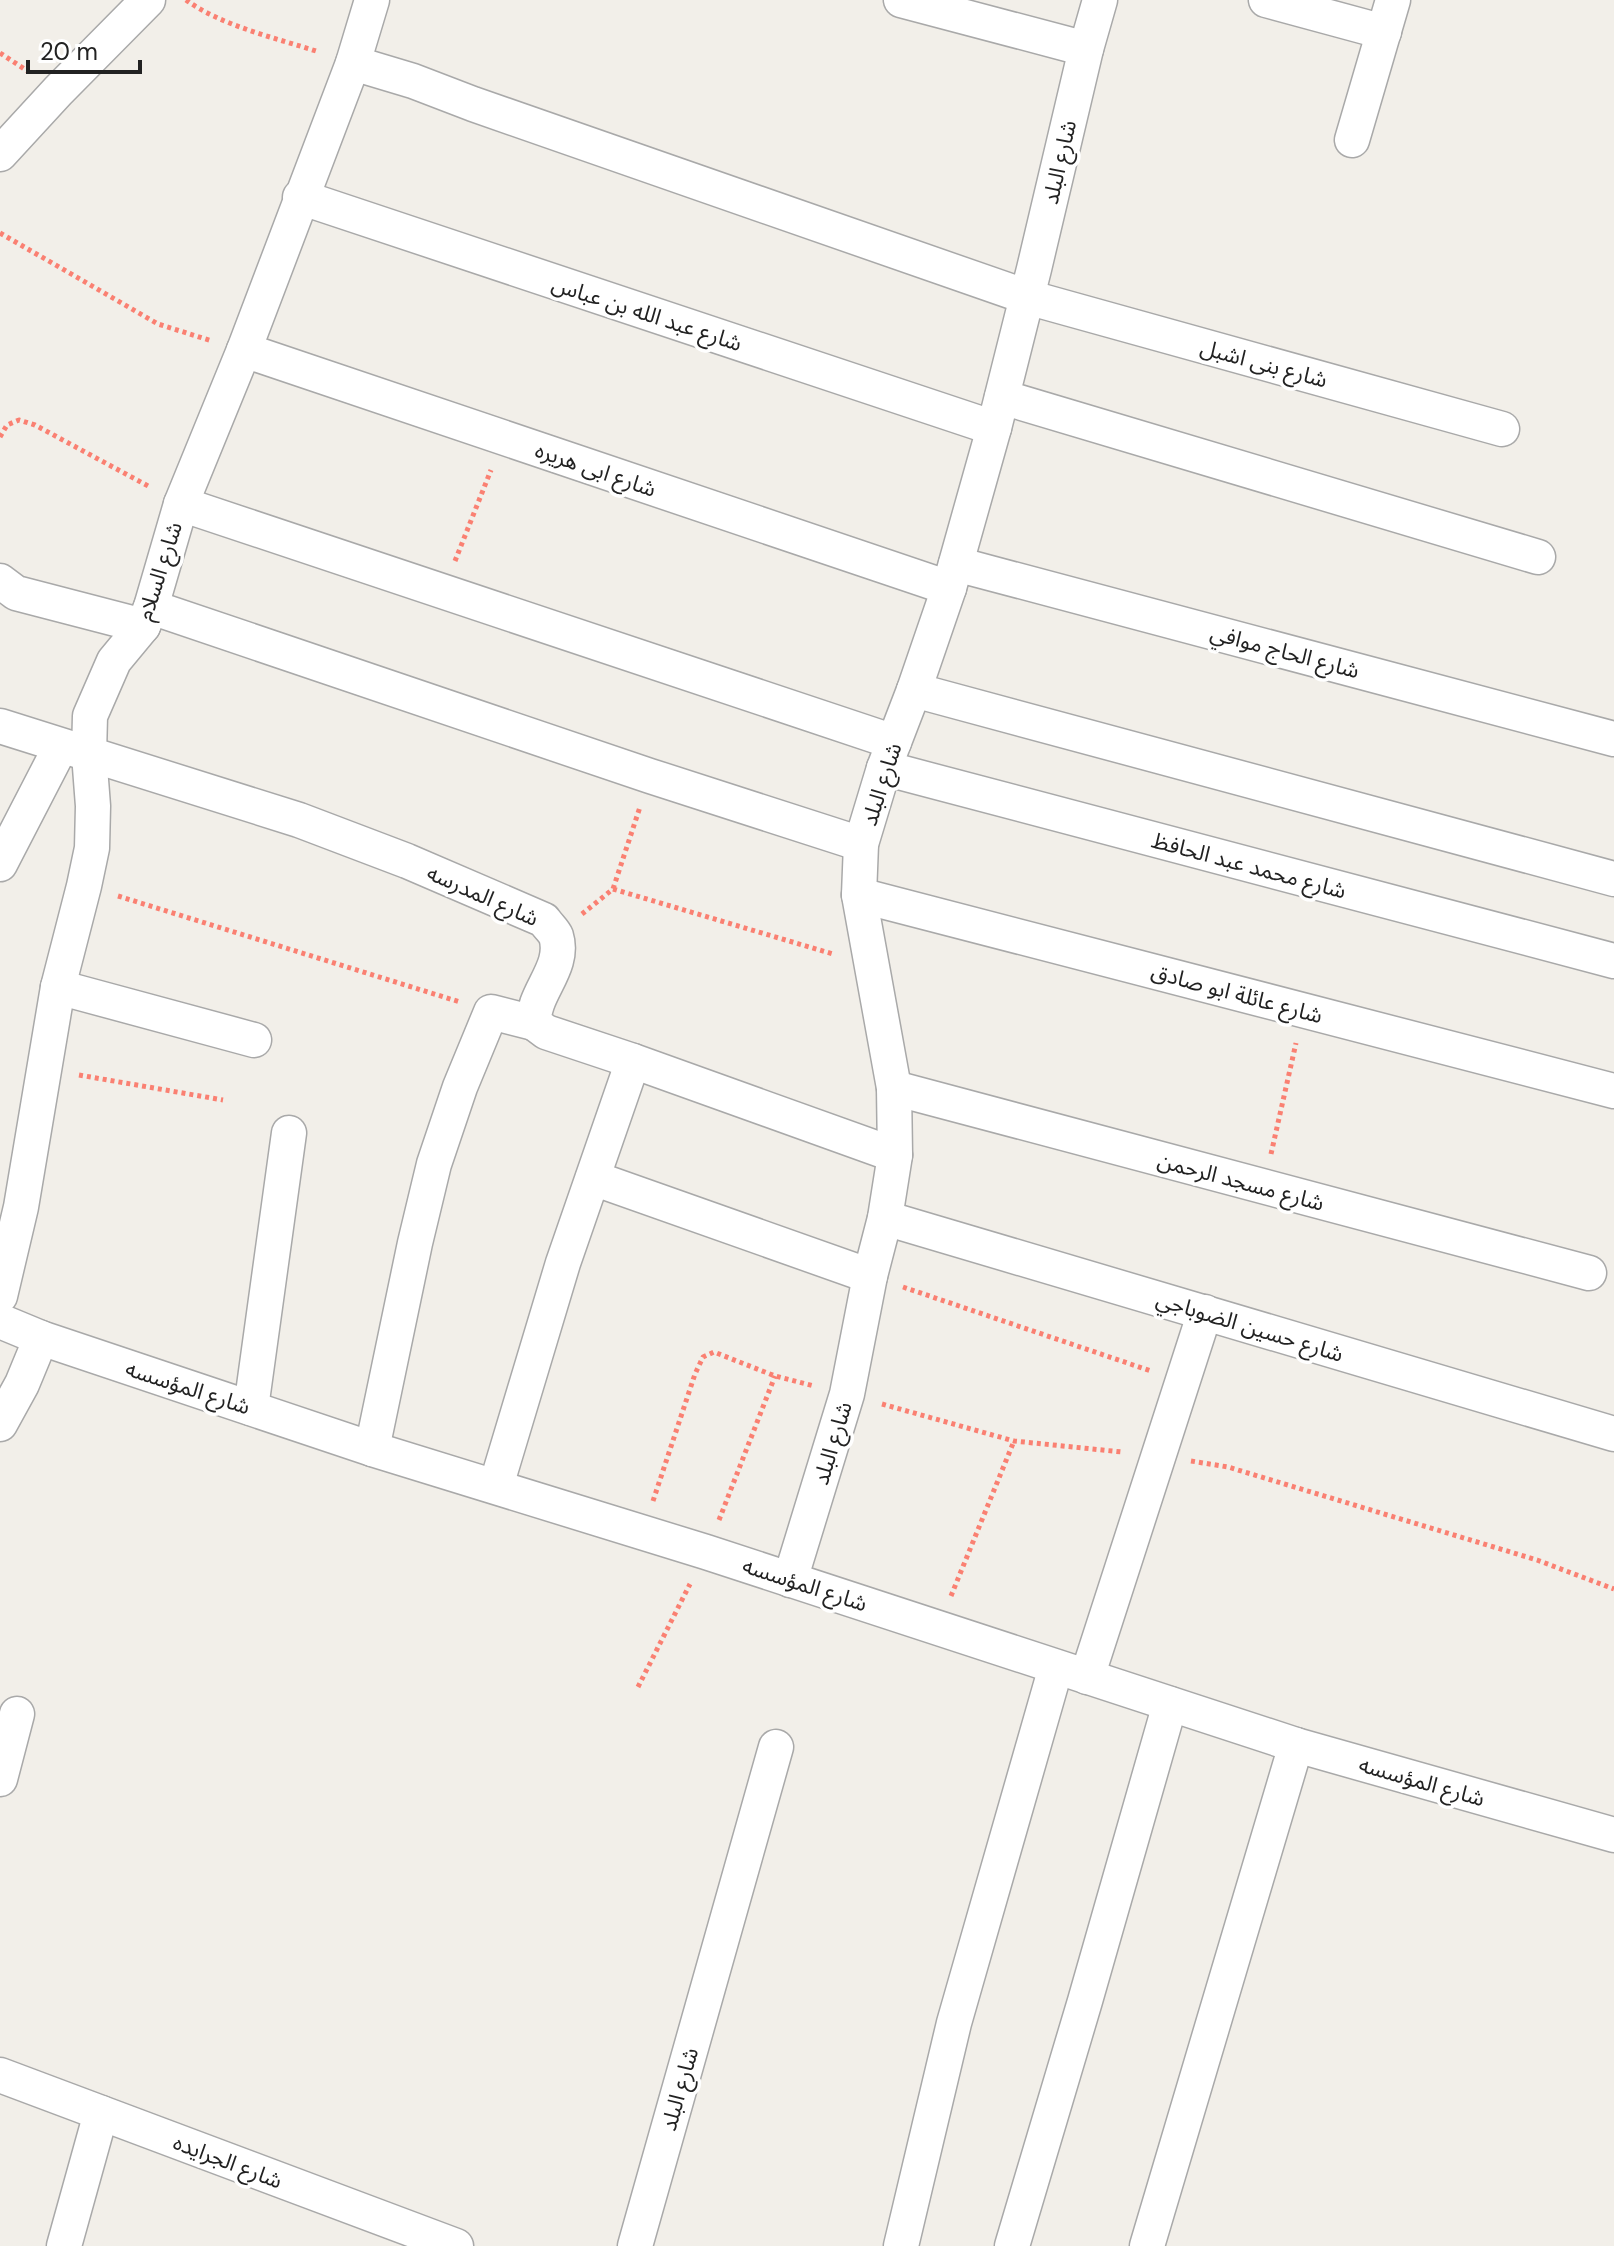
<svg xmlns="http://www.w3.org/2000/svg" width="1614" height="2246" font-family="'DM Sans','Noto Sans Arabic',sans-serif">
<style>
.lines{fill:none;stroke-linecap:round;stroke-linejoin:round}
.street-casing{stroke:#a9a9a9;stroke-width:37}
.path{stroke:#fa8072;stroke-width:5;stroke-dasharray:4 4;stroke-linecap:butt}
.street{stroke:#fff;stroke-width:34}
.labels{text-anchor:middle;stroke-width:7;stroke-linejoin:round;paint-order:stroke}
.street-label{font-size:22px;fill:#222;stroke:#fff}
</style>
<rect width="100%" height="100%" fill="#f2efe9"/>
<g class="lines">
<g class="street-casing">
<g id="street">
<path d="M901 0 1086 49"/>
<path d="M1266 0 1384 32"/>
<path d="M353 63 413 81 473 104 1027 297 1502 429"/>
<path d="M1352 140 1393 0"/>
<path d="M0 154 58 91 148 0"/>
<path d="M300 197 994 428"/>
<path d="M244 350 949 588"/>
<path d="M1002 397 1538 557"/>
<path d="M181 504 894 742"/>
<path d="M956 564 1614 739"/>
<path d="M0 581 16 593 143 626"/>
<path d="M151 607 650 776 861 844"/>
<path d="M914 690 1614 879"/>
<path d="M0 726 299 820 407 861 544 920C547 925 554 931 556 936 566 968 532 993 534 1023L546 1032 633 1061 895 1155"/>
<path d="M884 768 1614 961"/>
<path d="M0 864 61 746"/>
<path d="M859 895 1614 1091"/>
<path d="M58 987 254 1040"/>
<path d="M894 1088 1589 1273"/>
<path d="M593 1178 870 1276"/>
<path d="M885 1218 1614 1434"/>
<path d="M0 1296 21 1207 58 987 84 886 92 848 93 806 89 754 90 716 114 661 143 626 151 607 181 504 244 350 353 63 372 0"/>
<path d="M0 1321 41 1338 372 1449 706 1552 1296 1745 1614 1835"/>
<path d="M251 1408 289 1133"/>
<path d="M0 1424 22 1384 41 1338"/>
<path d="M372 1449 415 1243 434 1164 460 1087 491 1012 534 1023"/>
<path d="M496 1486 563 1263 633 1061"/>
<path d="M790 1580 847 1394 870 1276 885 1218 895 1155 894 1088 859 895 861 844 884 768 914 690 949 588 994 428 1034 269 1086 49 1100 0"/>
<path d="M1087 1677 1205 1312"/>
<path d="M0 1779 17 1714"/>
<path d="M0 2075 456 2246"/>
<path d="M64 2246 101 2113"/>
<path d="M635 2246 776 1747"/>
<path d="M901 2246 954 2023 1056 1667"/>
<path d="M1012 2246 1085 2001 1170 1704"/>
<path d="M1147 2246 1296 1745"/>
</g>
</g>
<g class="path">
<path d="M186 0C222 26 276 38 319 52"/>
<path d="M0 53 29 72"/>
<path d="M0 233 158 324 212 341"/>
<path d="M0 437 7 425 19 420 35 425 150 487"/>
<path d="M455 561 491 470"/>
<path d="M613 889 833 954"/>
<path d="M118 896 460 1002"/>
<path d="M582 914 613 889 640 807"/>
<path d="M79 1075 223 1100"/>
<path d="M1271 1154 1296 1043"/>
<path d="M903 1287 1151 1371"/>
<path d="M882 1404 1014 1441 1122 1452"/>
<path d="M1191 1461 1228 1467 1537 1560 1614 1589"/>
<path d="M653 1501 695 1374 703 1357 714 1352 775 1376 814 1386"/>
<path d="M719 1520 775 1376"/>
<path d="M951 1596 1014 1441"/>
<path d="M638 1687 690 1584"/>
</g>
<use href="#street" class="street"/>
</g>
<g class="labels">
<g class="street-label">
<text transform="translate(1059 162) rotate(-77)" y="8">شارع البلد</text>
<text transform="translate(647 313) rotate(18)" y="8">شارع عبد الله بن عباس</text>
<text transform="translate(1264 363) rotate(15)" y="8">شارع بنى اشبل</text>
<text transform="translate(596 469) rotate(19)" y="8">شارع ابى هريره</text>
<text transform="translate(159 571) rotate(-72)" y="8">شارع السلام</text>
<text transform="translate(1285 651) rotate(15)" y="8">شارع الحاج موافي</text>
<text transform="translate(881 784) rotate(-72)" y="8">شارع البلد</text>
<text transform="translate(1249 865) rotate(15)" y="8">شارع محمد عبد الحافظ</text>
<text transform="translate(483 895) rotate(24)" y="8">شارع المدرسه</text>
<text transform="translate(1237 993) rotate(15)" y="8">شارع عائلة ابو صادق</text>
<text transform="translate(1241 1181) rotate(15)" y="8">شارع مسجد الرحمن</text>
<text transform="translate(1250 1326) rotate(17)" y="8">شارع حسين الضوباجي</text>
<text transform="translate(188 1387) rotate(18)" y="8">شارع المؤسسه</text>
<text transform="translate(832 1443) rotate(-73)" y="8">شارع البلد</text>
<text transform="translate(805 1584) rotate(18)" y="8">شارع المؤسسه</text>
<text transform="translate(1422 1781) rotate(16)" y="8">شارع المؤسسه</text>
<text transform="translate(679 2089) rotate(-74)" y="8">شارع البلد</text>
<text transform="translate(228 2161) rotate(21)" y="8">شارع الجرايده</text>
</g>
</g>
<path d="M28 60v12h112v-12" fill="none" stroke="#222222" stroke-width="4"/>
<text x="40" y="60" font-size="24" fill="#222222" stroke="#ffffff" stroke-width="6" paint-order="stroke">20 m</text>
</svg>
